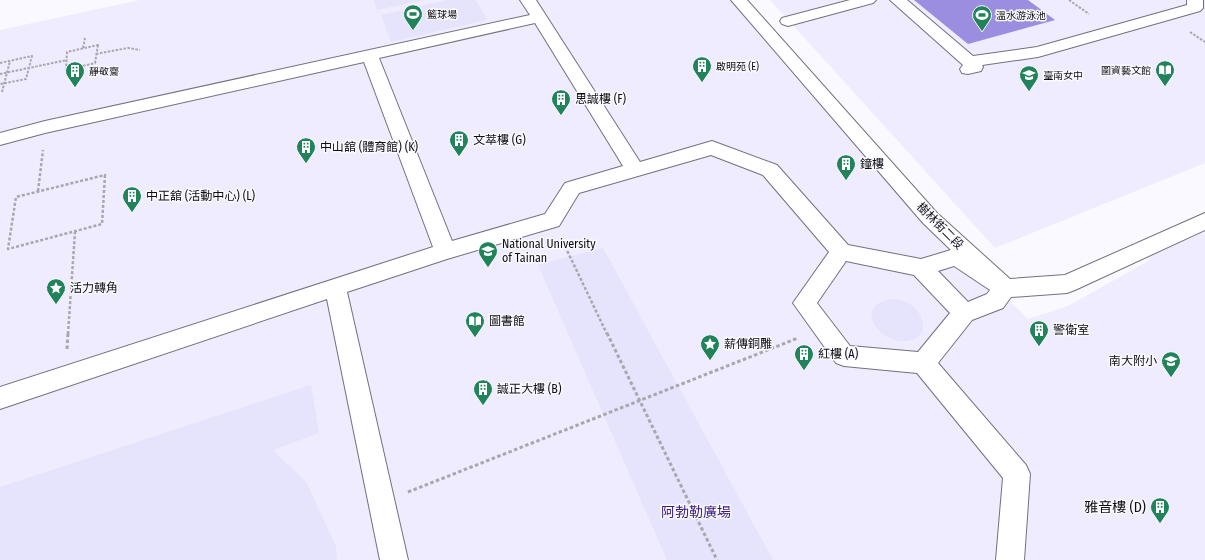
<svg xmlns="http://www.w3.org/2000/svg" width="1205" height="560" font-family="'Fira Sans Condensed','Noto Sans TC',sans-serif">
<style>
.built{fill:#eeecfe}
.green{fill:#e6e3fc}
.water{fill:#9b8ddf}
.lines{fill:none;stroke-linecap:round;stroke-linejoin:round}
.minor-casing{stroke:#72717e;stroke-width:2}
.path-far2{stroke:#a8a7ad;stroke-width:2;stroke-dasharray:2.5 1.5;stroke-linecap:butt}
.path-far1{stroke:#a8a7ad;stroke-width:2.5;stroke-dasharray:3 2;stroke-linecap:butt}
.path{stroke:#a8a7ad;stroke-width:3;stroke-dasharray:3.5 2.5;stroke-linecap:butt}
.minor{fill:#fff;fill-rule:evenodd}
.labels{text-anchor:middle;stroke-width:3;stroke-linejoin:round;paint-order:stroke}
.far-poi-label{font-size:10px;fill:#0f0e13;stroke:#f9f9ff;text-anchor:start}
.poi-label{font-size:12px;fill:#0f0e13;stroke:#f9f9ff;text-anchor:start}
.street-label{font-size:12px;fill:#0f0e13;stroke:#f9f9ff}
.near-poi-label{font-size:14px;fill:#0f0e13;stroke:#f9f9ff;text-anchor:end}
.near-park-label{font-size:14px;fill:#381979;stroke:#f9f9ff}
</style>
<rect width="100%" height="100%" fill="#f9f9ff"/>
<g class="built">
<path d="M140 0H730L937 230 1028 319 1068 306 1150 260 1138 243 1205 217V560H0V30Z"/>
<path d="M770 0H1205V163L995 248Z"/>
</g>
<g class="green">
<path d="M373 0H425L377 10Z"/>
<path d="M447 0H476L487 20 391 42 381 15Z"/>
<path d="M603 248 773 560H667L538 265Z"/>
<path d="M890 299C896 299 902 300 908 303 923 311 932 334 911 340 884 349 850 307 890 299Z"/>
<path d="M311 385 319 433 273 450 306 482 336 546 337 560H0V487Z"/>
</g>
<path class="water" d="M914 0H1028L1055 20 968 44Z"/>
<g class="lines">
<g class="minor-casing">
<g id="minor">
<path d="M520 0H536L640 162 712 141 777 165 848 245 921 259 951 250 923 223 731 0H747L937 213 1010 279 1065 275 1205 213V230L1075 290 1067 293 1011 297 1003 308 972 320 938 363 1026 465 1030 474 1024 560H996L1003 478 917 373 844 366 836 363 793 303 829 252 763 175 711 155 579 193 559 226 447 259 347 292 408 560H380L327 299 0 409V387L433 247 364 62 45 133 0 145V133L45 121 530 15ZM535 23 623 166 565 183 545 214 452 241 379 58ZM846 261 914 275 950 313 918 352 850 346 817 303ZM954 266 990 290 987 294 968 302 938 271Z"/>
<path d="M850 0H876L873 3 788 26 782 24 780 21 782 18Z"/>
<path d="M890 0H907L973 56 1037 47 1187 5V0H1203V8L1200 11 1038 57 982 65 983 67 981 71 968 74 962 73 960 69 963 65Z"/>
</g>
</g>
<g class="path-far2">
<path d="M1069 0 1089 14"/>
<path d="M1190 32 1205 42"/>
<path d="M98 45 95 63 66 70 67 52Z"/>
<path d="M83 48 85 38"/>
<path d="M96 54 128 48 140 50"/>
<path d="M0 63 32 56 26 79 0 84"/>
<path d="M0 74 67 60"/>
<path d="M2 92 10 61"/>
</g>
<g class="path-far1">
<path d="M105 175 102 224 8 249 16 197Z"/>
<path d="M38 191 43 150"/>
<path d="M563 242 607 334"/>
<path d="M68 334 75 232"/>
</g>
<g class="path">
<path d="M607 333 717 560"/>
<path d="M67 349 68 333"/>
<path d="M408 492 798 338"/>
</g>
<use href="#minor" class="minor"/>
</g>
<defs>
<g id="stadium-pin" transform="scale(1)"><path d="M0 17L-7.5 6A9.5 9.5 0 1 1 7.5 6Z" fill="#22835b" stroke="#f9f9ff"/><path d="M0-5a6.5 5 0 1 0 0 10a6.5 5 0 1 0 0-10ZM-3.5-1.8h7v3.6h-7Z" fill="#fff"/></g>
<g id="building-pin" transform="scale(1)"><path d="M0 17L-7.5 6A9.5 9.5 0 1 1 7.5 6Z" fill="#22835b" stroke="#f9f9ff"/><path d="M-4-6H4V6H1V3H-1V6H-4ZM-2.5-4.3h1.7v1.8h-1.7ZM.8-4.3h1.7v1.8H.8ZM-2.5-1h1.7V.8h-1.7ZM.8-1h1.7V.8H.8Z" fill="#fff"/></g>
<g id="library-pin" transform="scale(1)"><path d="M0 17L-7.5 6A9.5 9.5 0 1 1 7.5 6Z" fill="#22835b" stroke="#f9f9ff"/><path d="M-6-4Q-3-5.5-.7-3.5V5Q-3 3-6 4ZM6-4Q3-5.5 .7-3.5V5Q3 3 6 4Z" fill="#fff"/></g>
<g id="school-pin" transform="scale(1)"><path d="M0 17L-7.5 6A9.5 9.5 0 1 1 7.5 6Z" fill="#22835b" stroke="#f9f9ff"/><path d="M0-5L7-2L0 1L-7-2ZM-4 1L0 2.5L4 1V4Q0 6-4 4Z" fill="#fff"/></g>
<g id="university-pin" transform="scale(1)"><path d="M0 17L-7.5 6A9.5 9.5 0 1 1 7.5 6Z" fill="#22835b" stroke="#f9f9ff"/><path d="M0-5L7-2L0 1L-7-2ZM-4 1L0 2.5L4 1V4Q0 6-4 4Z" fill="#fff"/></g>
<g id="sight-pin" transform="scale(1)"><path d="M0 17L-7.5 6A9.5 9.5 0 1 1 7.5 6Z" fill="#22835b" stroke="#f9f9ff"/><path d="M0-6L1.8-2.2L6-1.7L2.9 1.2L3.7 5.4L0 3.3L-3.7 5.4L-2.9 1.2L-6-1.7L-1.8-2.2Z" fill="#fff"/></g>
</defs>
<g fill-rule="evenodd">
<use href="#stadium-pin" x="413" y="14"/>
<use href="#stadium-pin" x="982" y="15"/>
<use href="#building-pin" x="702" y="66"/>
<use href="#library-pin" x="1165" y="70"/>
<use href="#building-pin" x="75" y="71"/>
<use href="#school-pin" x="1029" y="75"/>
<use href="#building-pin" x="561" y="99"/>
<use href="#building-pin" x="459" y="140"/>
<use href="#building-pin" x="306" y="147"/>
<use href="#building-pin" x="846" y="164"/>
<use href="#building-pin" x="132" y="196"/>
<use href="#university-pin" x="488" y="251"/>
<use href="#sight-pin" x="56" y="288"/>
<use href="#library-pin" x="475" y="321"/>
<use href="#building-pin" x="1039" y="330"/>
<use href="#sight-pin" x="710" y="344"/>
<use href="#building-pin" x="804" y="354"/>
<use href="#school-pin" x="1171" y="361"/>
<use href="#building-pin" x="483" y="389"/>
<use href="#building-pin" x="1160" y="507"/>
</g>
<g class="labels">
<g class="far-poi-label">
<text x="427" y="18">籃球場</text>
<text x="996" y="19">溫水游泳池</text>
<text x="716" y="70">啟明苑 (E)</text>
<text x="1151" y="74" text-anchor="end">圖資藝文館</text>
<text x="89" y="75">靜敬齋</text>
<text x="1043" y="79">臺南女中</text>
</g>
<g class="poi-label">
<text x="575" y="103">思誠樓 (F)</text>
<text x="473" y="144">文萃樓 (G)</text>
<text x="320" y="151">中山舘 (體育館) (K)</text>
<text x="860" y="168">鐘樓</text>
<text x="146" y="200">中正舘 (活動中心) (L)</text>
<text x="502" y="248">National University<tspan x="502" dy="14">of Tainan</tspan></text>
<text x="70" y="292">活力轉角</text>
<text x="489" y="325">圖書館</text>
<text x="1053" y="334">警衛室</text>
<text x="724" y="348">薪傳銅雕</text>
<text x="818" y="358">紅樓 (A)</text>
<text x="1157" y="365" text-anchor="end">南大附小</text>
<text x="497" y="393">誠正大樓 (B)</text>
</g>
<g class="street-label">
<text transform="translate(940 226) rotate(45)" y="4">樹林街二段</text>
</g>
<g class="near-poi-label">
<text x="1146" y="512">雅音樓 (D)</text>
</g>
<g class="near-park-label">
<text x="696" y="517">阿勃勒廣場</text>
</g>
</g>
</svg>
